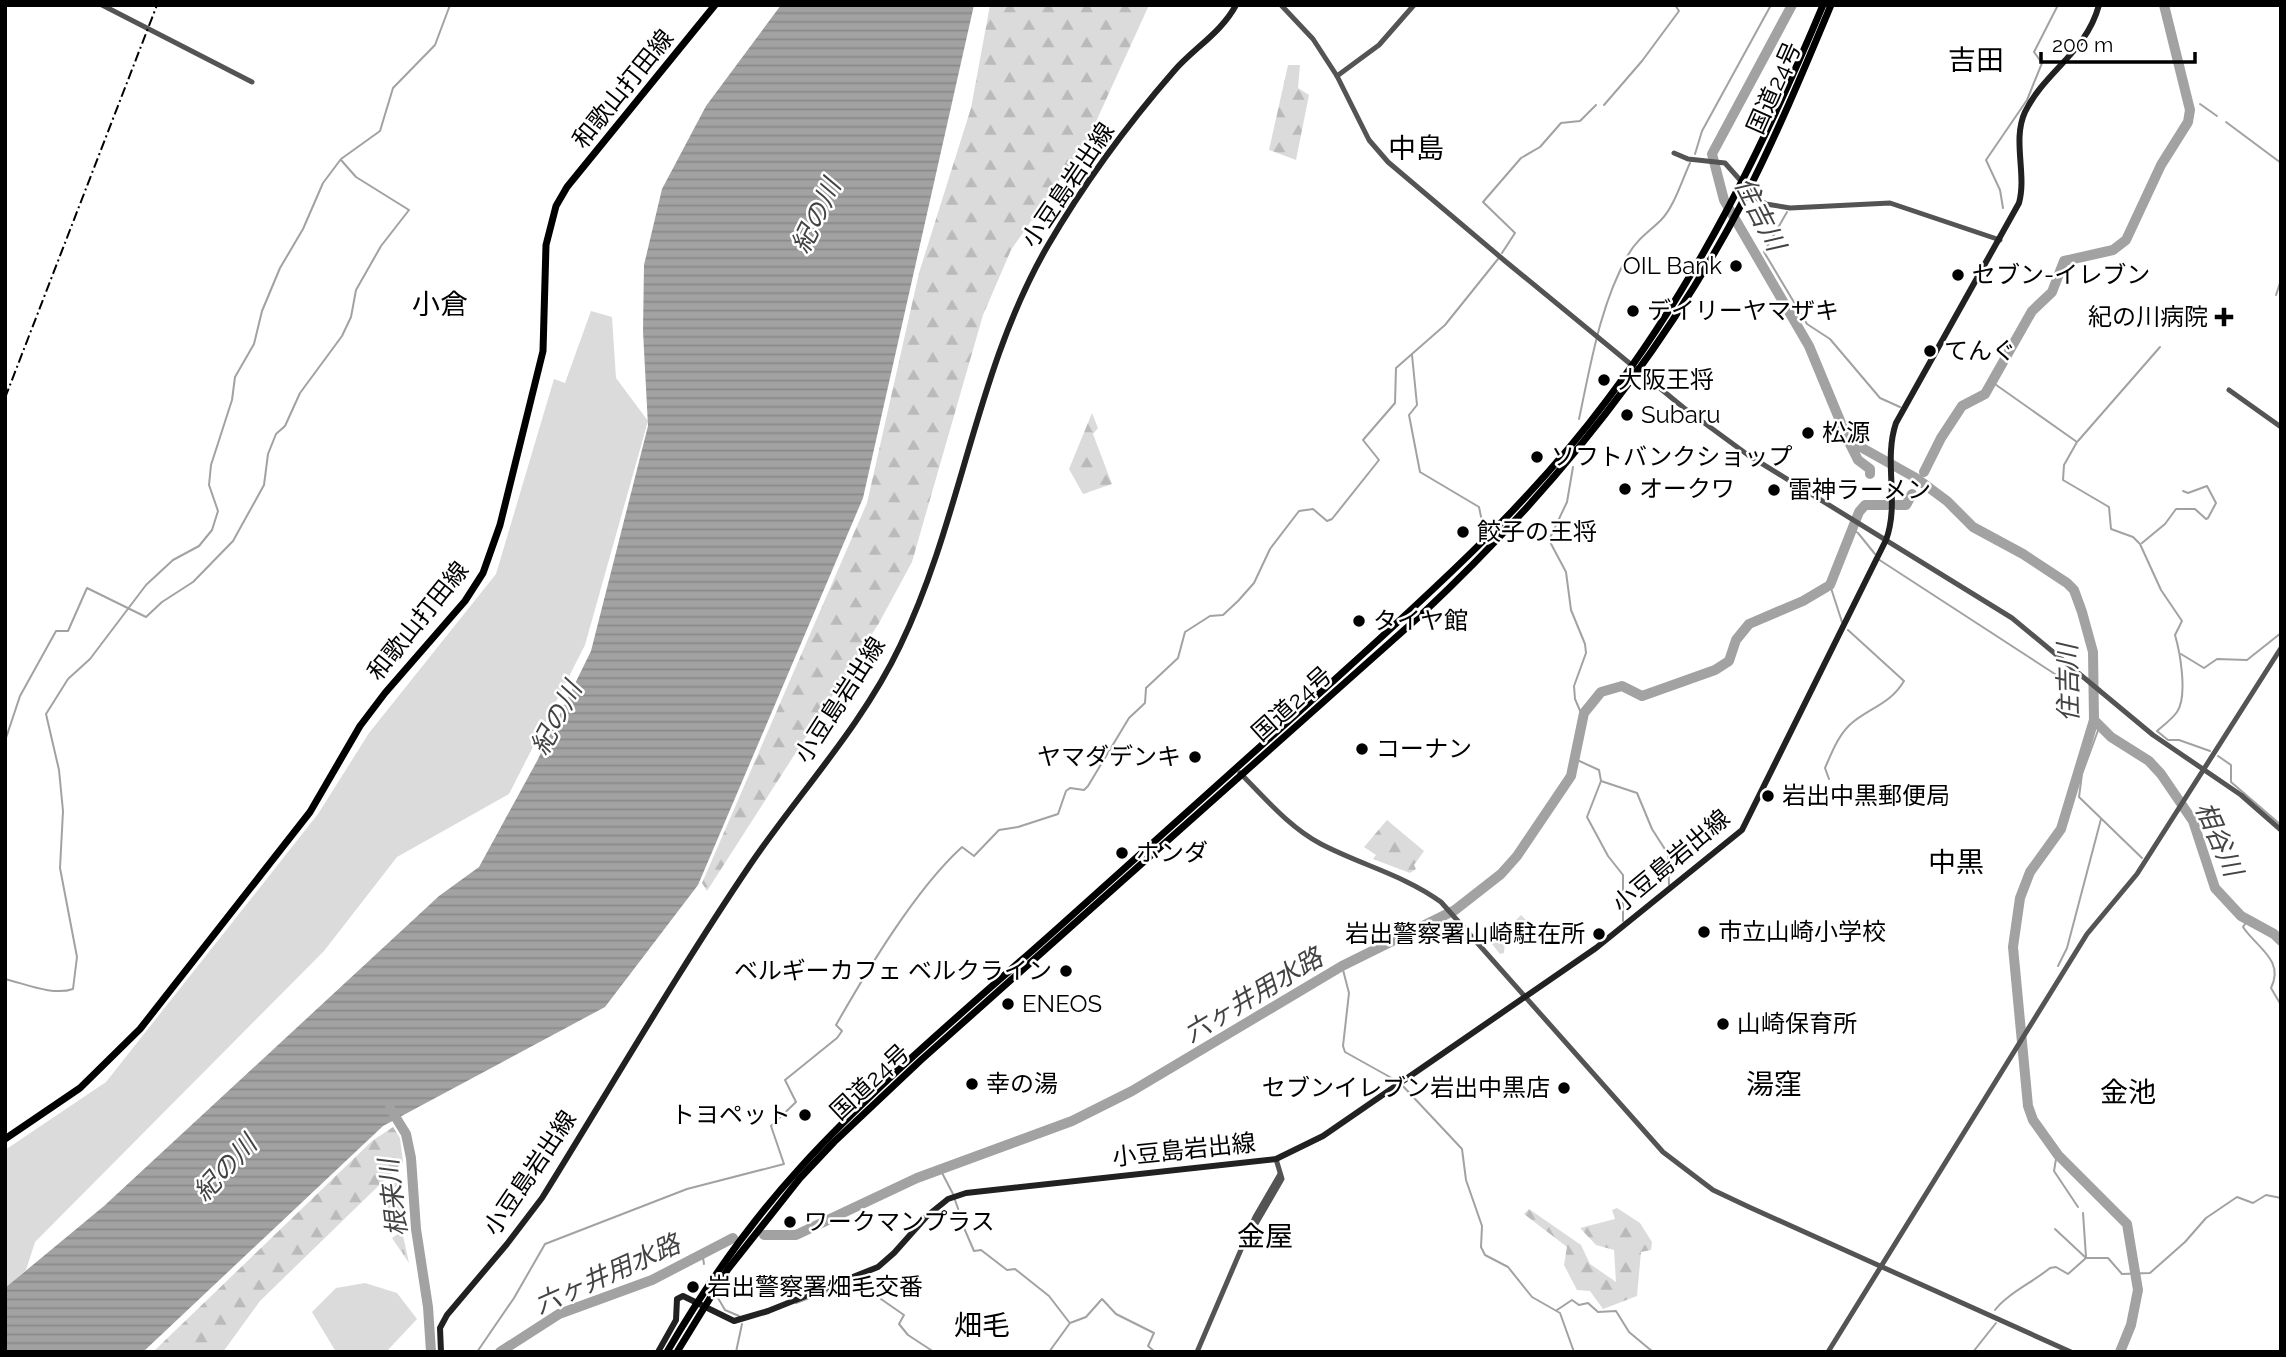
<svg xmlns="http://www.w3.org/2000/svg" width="2286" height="1357" font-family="Raleway,'Noto Sans JP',sans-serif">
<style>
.green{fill:#dbdbdb}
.forest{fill:url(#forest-firs)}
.park{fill:url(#park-tufts)}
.water{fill:url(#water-rules)}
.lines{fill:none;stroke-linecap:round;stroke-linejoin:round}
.stream{stroke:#a2a2a2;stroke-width:2}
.river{stroke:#a2a2a2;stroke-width:10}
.tertiary{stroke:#545454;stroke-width:5}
.secondary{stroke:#212121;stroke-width:6}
.primary{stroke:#000;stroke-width:7}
.trunk{stroke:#000;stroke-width:7}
.rail{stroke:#000;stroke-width:2;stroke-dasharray:10 3.5 2 3.5;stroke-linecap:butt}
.poi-dot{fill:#000;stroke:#fff;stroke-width:2.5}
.labels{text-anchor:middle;stroke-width:5;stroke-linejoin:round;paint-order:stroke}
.street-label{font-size:24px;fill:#000;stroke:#fff}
.poi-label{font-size:24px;fill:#000;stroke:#fff;text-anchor:start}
.water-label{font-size:26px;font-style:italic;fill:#434343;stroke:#fff}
.quarter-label{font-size:28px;fill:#000;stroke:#fff}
</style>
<defs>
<pattern id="forest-firs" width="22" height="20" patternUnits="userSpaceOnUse" patternTransform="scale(1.75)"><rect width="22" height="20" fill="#dbdbdb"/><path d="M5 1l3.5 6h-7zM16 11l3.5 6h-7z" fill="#bababa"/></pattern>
<pattern id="park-tufts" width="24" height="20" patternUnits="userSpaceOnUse" patternTransform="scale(1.75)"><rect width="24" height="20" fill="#dbdbdb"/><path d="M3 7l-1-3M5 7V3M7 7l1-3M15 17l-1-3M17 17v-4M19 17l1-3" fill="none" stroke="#bababa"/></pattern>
<pattern id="water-rules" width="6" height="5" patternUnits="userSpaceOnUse" patternTransform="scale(1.75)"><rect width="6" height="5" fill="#a2a2a2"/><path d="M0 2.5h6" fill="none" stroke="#8a8a8a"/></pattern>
</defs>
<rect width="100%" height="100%" fill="#fff"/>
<g class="green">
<path d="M591 311 612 317 616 378 648 421 585 645 509 794 397 857 324 951 35 1242 26 1270 5 1289V1150L106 1082 318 814 369 733 496 574 554 379 565 383Z"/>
<path d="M365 1283 397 1293 417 1319 386 1352H336L312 1312 336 1288Z"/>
</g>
<g class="forest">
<path d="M990 5H1149L1089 137 1011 250 983 315 912 562 879 623 707 891 702 883 867 503 919 273 971 108Z"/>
<path d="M1288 65H1300L1298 88 1309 95 1296 160 1269 150Z"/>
<path d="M1092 413 1098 428 1093 434 1112 484 1083 494 1069 469Z"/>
<path d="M1387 820 1424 851 1414 865 1416 869 1410 873 1373 859 1376 855 1364 847Z"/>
<path d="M1521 915 1526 920 1505 941 1504 953 1500 954 1492 944Z"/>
<path d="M393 1127 400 1138 403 1162 260 1301 223 1352H153L372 1141Z"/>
<path d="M1617 1208 1640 1223 1652 1242 1651 1250 1641 1252 1637 1296 1603 1309 1590 1291 1577 1290 1564 1265 1567 1247 1524 1214 1529 1209 1581 1245 1590 1264 1616 1282 1614 1250 1596 1245 1580 1228 1615 1219 1612 1210Z"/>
</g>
<path class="park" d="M400 1179 402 1231 409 1263 392 1238 402 1231 380 1194Z"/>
<path class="water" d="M781 5H974L863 498 698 885 605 1007 383 1126 143 1352H5V1288L104 1206 439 896 479 867 537 761 591 651 648 426 643 331 644 265 662 189 706 106Z"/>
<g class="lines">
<g class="stream">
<path d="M2200 104 2217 116"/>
<path d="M1604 105 1642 61 1679 11 1675 5"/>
<path d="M2226 122 2281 163"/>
<path d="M1695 154 1702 131 1771 5"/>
<path d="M2281 167V172"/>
<path d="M2003 208 2000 190 1986 160 2027 100 2042 63 2034 52 2058 5"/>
<path d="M1787 212 1764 252 1807 324 1830 339 1880 398 1900 407"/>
<path d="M1502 253 1515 233 1483 202 1521 158 1540 147 1561 123 1580 121 1596 105"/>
<path d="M2276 295 2281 280"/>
<path d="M1412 355 1417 405 1409 415 1420 472 1479 507 1484 531"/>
<path d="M1992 382 2077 442 2064 465 2063 480 2109 507 2111 529 2133 537 2140 544 2161 590 2182 621 2175 635C2180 652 2188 696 2177 712 2172 719 2164 725 2157 731L2168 740H2179L2210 751"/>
<path d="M1579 419C1591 363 1600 305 1628 255 1637 239 1649 232 1661 220 1674 207 1682 180 1690 163"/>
<path d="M2078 441 2160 347"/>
<path d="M1573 467 1567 502 1549 540 1566 572 1571 610 1585 644 1586 653 1574 686 1575 699 1581 713H1584"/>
<path d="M1850 528 1858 533 1875 554"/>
<path d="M2142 543 2165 524 2176 509H2195L2206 519 2208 518 2216 503 2207 486 2188 493 2183 491"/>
<path d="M1878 559 2058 676"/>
<path d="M1830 585 1842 622"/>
<path d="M2181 654 2204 668 2217 659 2247 660 2281 633"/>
<path d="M2100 725 2082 774 2079 797 2142 858"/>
<path d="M5 741 20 696 56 631H68L87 588 146 617 162 602 193 582 233 541 264 485 268 454 276 434 285 426 300 393 342 336 351 317 356 290 381 246 409 210 356 177 341 160"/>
<path d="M2218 756 2231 765V782L2281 825"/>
<path d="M1575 759 1599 770 1601 781 1587 817 1608 856 1623 875V921"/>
<path d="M1829 779 1825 768C1832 752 1839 733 1853 722 1872 707 1891 703 1904 681L1848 630"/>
<path d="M1601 781 1637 793 1652 829 1668 854 1669 885"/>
<path d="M2247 921 2243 927C2256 947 2285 960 2271 988L2281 1005"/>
<path d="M1342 966 1349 993 1343 1046 1345 1052 1397 1081"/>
<path d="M2058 966 2067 948 2101 819"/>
<path d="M5 979C26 984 53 996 73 989L77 957 60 868 63 811 59 770 46 714 68 679 90 659 146 585 173 560 199 546 212 530 218 511 209 485 211 465 232 400 235 377 254 344 262 311 280 268 303 229 323 183 341 159 380 131 393 88 435 45 450 5"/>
<path d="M1401 1084 1462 1149 1466 1180 1482 1226 1481 1247 1485 1255 1508 1267 1532 1297 1560 1313 1574 1352"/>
<path d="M2056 1159 2054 1171 2078 1207"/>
<path d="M940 1169 953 1194"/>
<path d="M955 1200 961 1217"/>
<path d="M2083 1213 2086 1257"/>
<path d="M961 1221 974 1251 981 1250 1007 1270 1015 1269 1049 1296 1069 1322"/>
<path d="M2055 1229 2085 1257"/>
<path d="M702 1252 704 1264"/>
<path d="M718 1298 725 1310 739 1316"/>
<path d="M796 1303 855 1281 904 1315 899 1324 908 1335 934 1352"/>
<path d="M1557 1310 1572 1300 1579 1305 1588 1303 1598 1312 1616 1311 1629 1332 1653 1352"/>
<path d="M1995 1310C2007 1294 2033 1282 2050 1268L2056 1267 2068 1274 2086 1258H2108L2122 1274 2150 1273 2185 1242 2206 1218 2237 1197 2253 1203 2266 1195 2281 1198"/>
<path d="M477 1352 514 1298 545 1244 687 1189 784 1164 771 1126 796 1102 785 1080 837 1038 842 1031 836 1025C868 969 915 890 962 847L974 856 999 830 1018 827 1058 814 1066 791 1070 788 1084 790 1088 786 1129 718 1145 703 1146 688 1178 658 1185 632 1210 616 1223 615 1238 601 1254 583 1270 549 1299 511 1313 509 1327 521 1332 519 1379 460 1363 440 1395 403 1396 368 1445 325 1498 259"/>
<path d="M736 1352 742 1324"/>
<path d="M1049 1352 1070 1323 1086 1317 1102 1299 1116 1314 1154 1333 1148 1346 1155 1352"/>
<path d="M1973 1352 1996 1323"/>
</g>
<g class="river">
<path d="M1792 5 1712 154 1724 200 1809 346 1848 440 1916 478 1947 501 1973 527 2023 554 2067 583 2074 590 2082 612 2093 652 2094 720 2061 829 2030 872 2020 898 2013 947 2028 1106 2033 1120 2058 1155 2127 1224 2138 1290 2131 1325 2120 1352"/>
<path d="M1850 444 1858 460 1870 469V474"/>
<path d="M1924 472 1941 438 1962 406 1985 394 2032 311 2052 292 2064 261 2113 250 2126 240 2161 165 2188 122 2190 110 2164 5"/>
<path d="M1897 505H1906L1912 494"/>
<path d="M2094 720 2111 737 2149 761 2161 774 2193 821 2215 888 2241 916 2274 934 2281 941"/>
<path d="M390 1108 406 1134 411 1158 416 1229 428 1307 431 1352"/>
<path d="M764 1235H796L917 1178 1072 1121 1132 1091 1342 966 1455 910 1501 874 1517 856 1571 776 1584 713 1601 692 1622 686 1642 696 1715 670 1729 661 1736 640 1749 624 1803 601 1830 585 1859 512 1865 505H1887"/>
<path d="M500 1352 559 1314 652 1280 733 1238"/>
</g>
<g class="tertiary">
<path d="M102 5 252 82"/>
<path d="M1281 5 1313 39 1337 76 1369 140 1388 162 1505 261 1684 408 1748 455 2012 618 2153 735 2241 795 2281 830"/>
<path d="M1337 76 1379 45 1414 5"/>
<path d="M1674 153 1688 159 1725 163 1756 198 1766 204 1790 208 1890 203 2000 240"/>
<path d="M2229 390 2281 427"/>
<path d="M1240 773C1265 798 1289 827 1321 844 1361 865 1404 875 1441 902L1663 1152 1713 1190 1749 1207 2071 1352"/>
<path d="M1253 1229 1282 1179 1276 1159"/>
<path d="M1197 1352 1255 1217 1280 1174"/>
<path d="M1828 1352 2087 934 2137 874 2281 648"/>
</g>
<g class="secondary">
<path d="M441 1352 440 1328 447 1315 507 1244 542 1198C611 1087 677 973 750 865 799 793 862 726 900 646 962 518 975 372 1047 247 1083 185 1127 125 1174 71 1194 48 1221 33 1236 5"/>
<path d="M658 1352 676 1320 677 1299 683 1296 734 1321 768 1311 878 1267 894 1253 927 1216 948 1199 966 1193 1276 1159 1323 1136 1596 948 1742 830 1886 540C1900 502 1883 461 1896 423L2019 203C2027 174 2012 140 2025 112 2045 71 2086 53 2099 5"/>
</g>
<path class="primary" d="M5 1139 80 1088 140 1029 310 812 360 726 385 693 465 601 483 573 500 525 543 351 546 245 556 206 567 187 715 5"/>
<g class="trunk">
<path d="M667 1352C705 1287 748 1225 799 1169 882 1078 978 1000 1069 918 1157 840 1244 761 1331 683 1429 594 1528 506 1607 400 1698 280 1765 143 1823 5"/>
<path d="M677 1352 728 1269 800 1178 834 1142 921 1060 1421 615C1549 495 1660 359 1742 203 1775 139 1803 72 1831 5"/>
</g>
<path class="rail" d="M5 398 157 5"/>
</g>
<g class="poi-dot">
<circle cx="1736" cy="266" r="7"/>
<circle cx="1958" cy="275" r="7"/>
<circle cx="1633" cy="311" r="7"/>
<path d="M2220.5 306.5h7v7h7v7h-7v7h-7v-7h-7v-7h7z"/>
<circle cx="1930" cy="351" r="7"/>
<circle cx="1604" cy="380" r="7"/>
<circle cx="1627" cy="415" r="7"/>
<circle cx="1808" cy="433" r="7"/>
<circle cx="1537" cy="457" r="7"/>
<circle cx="1625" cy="489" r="7"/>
<circle cx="1774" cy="490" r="7"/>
<circle cx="1463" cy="532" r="7"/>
<circle cx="1359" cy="621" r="7"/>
<circle cx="1362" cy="749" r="7"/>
<circle cx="1195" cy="757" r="7"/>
<circle cx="1768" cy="796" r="7"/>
<circle cx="1122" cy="853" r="7"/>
<circle cx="1704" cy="932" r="7"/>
<circle cx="1599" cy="934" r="7"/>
<circle cx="1066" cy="971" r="7"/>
<circle cx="1008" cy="1004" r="7"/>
<circle cx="1723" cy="1024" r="7"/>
<circle cx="972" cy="1084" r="7"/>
<circle cx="1564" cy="1088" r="7"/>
<circle cx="805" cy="1115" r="7"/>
<circle cx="790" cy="1222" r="7"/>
<circle cx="693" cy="1287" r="7"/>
</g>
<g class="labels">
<g class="street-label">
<text transform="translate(1774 88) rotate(-66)" y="8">国道24号</text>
<text transform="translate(623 89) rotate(-51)" y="8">和歌山打田線</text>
<text transform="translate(1068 185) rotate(-56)" y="8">小豆島岩出線</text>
<text transform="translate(418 621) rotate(-51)" y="8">和歌山打田線</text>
<text transform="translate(840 700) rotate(-57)" y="8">小豆島岩出線</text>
<text transform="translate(1292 704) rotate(-42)" y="8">国道24号</text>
<text transform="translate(1671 861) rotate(-40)" y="8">小豆島岩出線</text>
<text transform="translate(870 1082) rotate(-43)" y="8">国道24号</text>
<text transform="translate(1184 1150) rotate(-6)" y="8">小豆島岩出線</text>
<text transform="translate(530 1173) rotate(-56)" y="8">小豆島岩出線</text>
</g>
<g class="poi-label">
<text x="1722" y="274" text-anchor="end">OIL Bank</text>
<text x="1972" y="283">セブン-イレブン</text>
<text x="1647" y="319">デイリーヤマザキ</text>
<text x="2208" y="325" text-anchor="end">紀の川病院</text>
<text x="1944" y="359">てんぐ</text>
<text x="1618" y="388">大阪王将</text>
<text x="1641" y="423">Subaru</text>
<text x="1822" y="441">松源</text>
<text x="1551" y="465">ソフトバンクショップ</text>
<text x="1639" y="497">オークワ</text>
<text x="1788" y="498">雷神ラーメン</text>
<text x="1477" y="540">餃子の王将</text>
<text x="1373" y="629">タイヤ館</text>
<text x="1376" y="757">コーナン</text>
<text x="1181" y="765" text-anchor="end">ヤマダデンキ</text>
<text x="1782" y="804">岩出中黒郵便局</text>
<text x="1136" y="861">ホンダ</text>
<text x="1718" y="940">市立山崎小学校</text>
<text x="1585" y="942" text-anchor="end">岩出警察署山崎駐在所</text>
<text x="1052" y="979" text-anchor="end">ベルギーカフェ ベルクライン</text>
<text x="1022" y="1012">ENEOS</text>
<text x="1737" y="1032">山崎保育所</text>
<text x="986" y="1092">幸の湯</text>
<text x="1550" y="1096" text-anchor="end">セブンイレブン岩出中黒店</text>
<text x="791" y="1123" text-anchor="end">トヨペット</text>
<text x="804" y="1230">ワークマンプラス</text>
<text x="707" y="1295">岩出警察署畑毛交番</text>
</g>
<g class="water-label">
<text transform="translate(1760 214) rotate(63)" y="9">住吉川</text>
<text transform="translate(816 216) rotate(-64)" y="9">紀の川</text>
<text transform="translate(2068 683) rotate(-91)" y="9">住吉川</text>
<text transform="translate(556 718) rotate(-62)" y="9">紀の川</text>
<text transform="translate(2219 839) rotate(66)" y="9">相谷川</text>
<text transform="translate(1253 995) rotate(-31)" y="9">六ヶ井用水路</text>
<text transform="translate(225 1168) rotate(-47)" y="9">紀の川</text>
<text transform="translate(393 1198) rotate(-97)" y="9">根来川</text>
<text transform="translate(607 1274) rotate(-24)" y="9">六ヶ井用水路</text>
</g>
<g class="quarter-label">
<text x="1976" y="70">吉田</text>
<text x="1416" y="158">中島</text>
<text x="440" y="314">小倉</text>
<text x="1956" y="872">中黒</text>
<text x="1774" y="1094">湯窪</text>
<text x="2128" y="1102">金池</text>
<text x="1265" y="1246">金屋</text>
<text x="982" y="1335">畑毛</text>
</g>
</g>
<rect width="2286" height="1357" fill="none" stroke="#000000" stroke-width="14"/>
<path d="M2041 52v10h154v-10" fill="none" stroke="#000000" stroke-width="3.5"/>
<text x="2052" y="52" font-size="21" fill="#000000" stroke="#ffffff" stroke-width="5" paint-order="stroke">200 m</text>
</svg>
